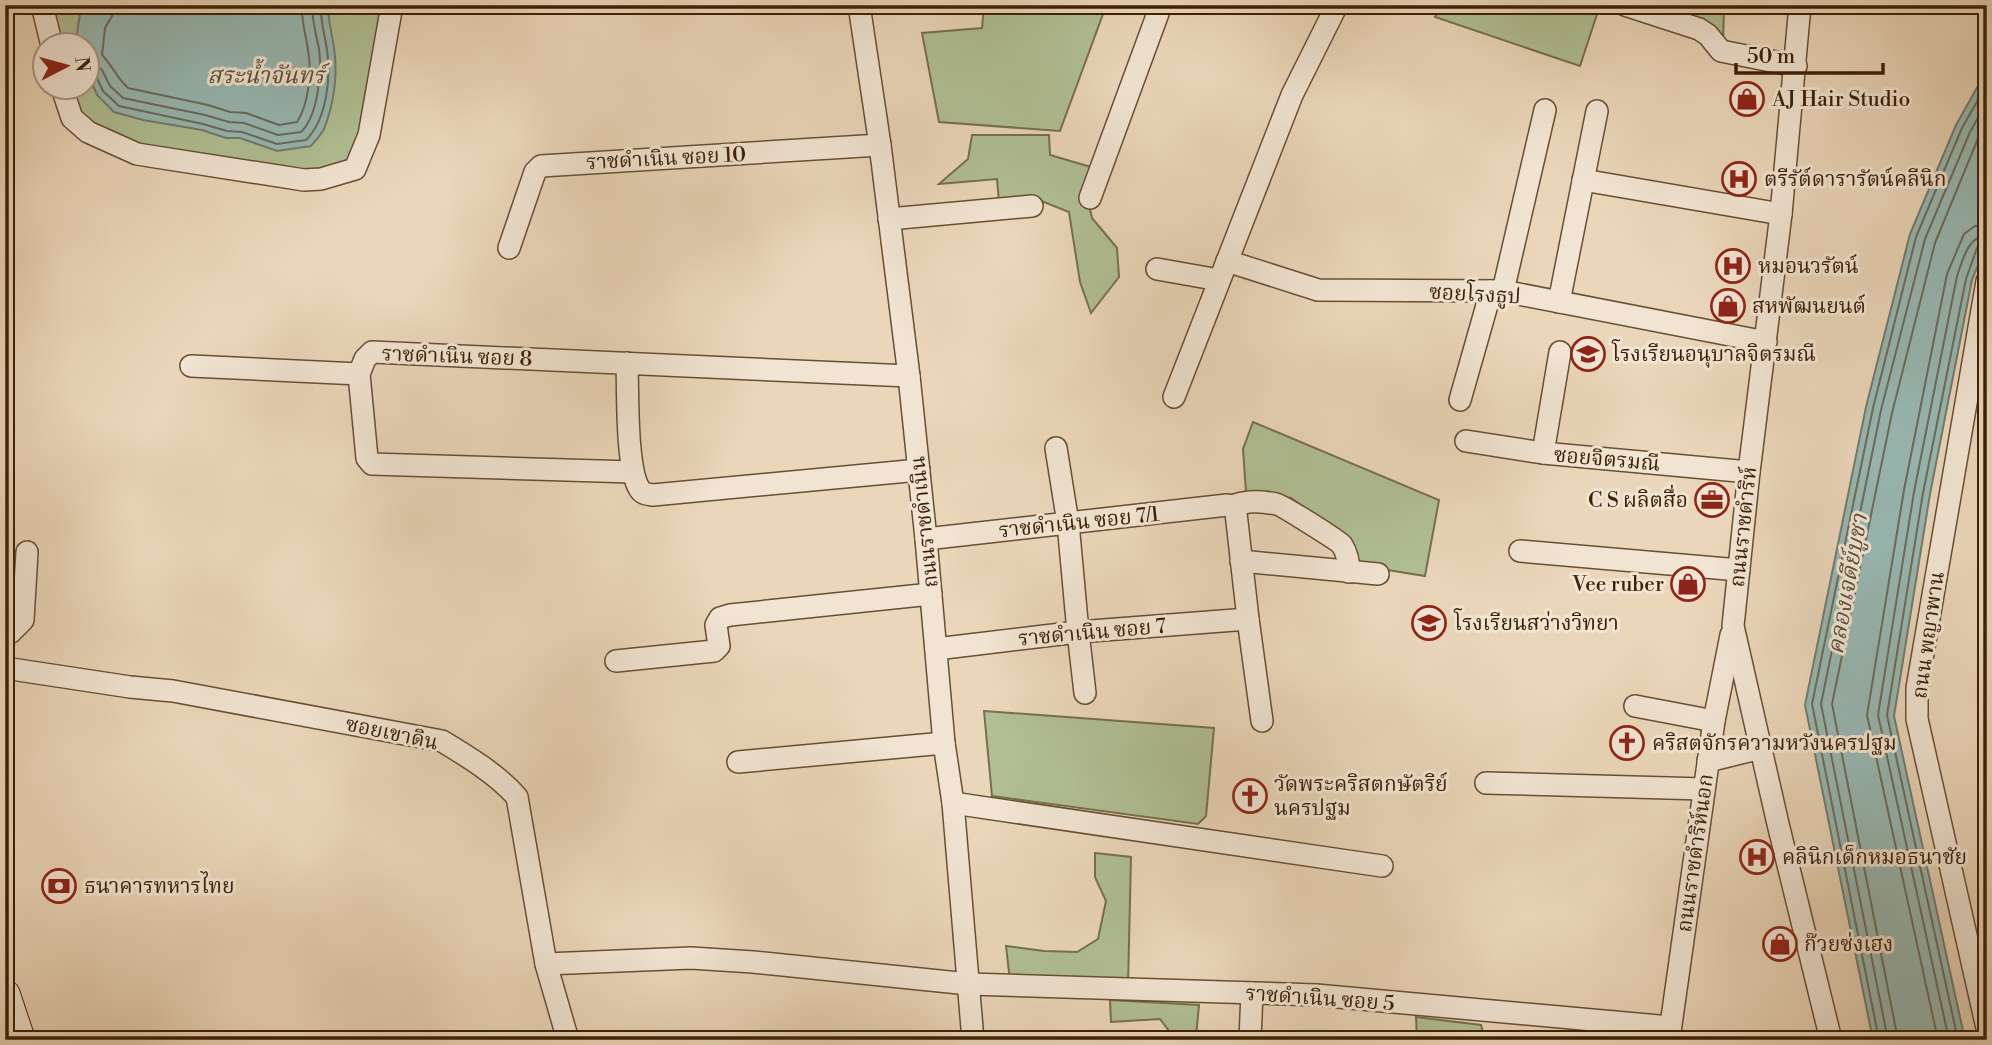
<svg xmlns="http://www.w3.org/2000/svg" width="1992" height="1045" font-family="'Libre Bodoni','Noto Serif Thai',serif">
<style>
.green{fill:#b0bf94;stroke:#76704d;stroke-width:2}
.water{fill:#98b9b4;stroke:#737c6e;stroke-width:2}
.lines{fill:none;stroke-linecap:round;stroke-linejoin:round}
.shore{stroke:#6a6c5d;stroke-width:2}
.minor-casing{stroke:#684e33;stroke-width:24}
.secondary-casing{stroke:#3c2006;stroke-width:32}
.minor{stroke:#f1e4d2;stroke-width:21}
.secondary{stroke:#f1e4d2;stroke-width:30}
.labels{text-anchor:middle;stroke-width:6;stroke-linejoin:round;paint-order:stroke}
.poi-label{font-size:21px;fill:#3c2006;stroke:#f1e4d2;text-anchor:start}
.street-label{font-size:21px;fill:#3c2006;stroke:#f1e4d2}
.water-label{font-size:23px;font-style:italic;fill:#584e3a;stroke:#f1e4d2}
</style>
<rect width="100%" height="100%" fill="#ead6b9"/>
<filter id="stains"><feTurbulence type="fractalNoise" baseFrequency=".00286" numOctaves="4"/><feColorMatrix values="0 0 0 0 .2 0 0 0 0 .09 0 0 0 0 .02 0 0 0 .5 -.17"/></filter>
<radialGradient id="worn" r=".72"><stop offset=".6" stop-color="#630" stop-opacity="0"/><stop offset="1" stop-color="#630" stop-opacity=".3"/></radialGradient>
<g class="green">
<path d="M44 5H386L361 152 320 178 138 152 88 130 64 88H88V46L54 45Z"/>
<path d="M984 5H1055L1103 14 1060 131 939 122 922 33 982 28Z"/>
<path d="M1441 5H1600L1580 66 1435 17Z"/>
<path d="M1643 5H1724L1723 45Z"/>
<path d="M972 135H1049L1050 155 1091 167 1086 192 1092 218 1117 248 1119 277 1091 313 1080 282 1069 212 1039 200 999 203 997 179 939 184 968 159Z"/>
<path d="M1253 422 1439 500 1425 576 1357 565 1347 538 1291 498 1246 492 1243 449Z"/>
<path d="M984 711 1214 728 1206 816 1198 824 992 796Z"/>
<path d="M1095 853 1131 857 1128 986 1010 981 1006 946 1044 951 1077 952 1098 939 1106 901 1095 877Z"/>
<path d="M1110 1000 1199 1005 1196 1037 1172 1035 1160 1019 1111 1022Z"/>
<path d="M1416 1017 1481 1025 1485 1040H1417Z"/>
</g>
<g class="water">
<path d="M91 5H328C328 20 332 34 334 48 338 74 334 104 324 129 321 135 315 141 311 146L277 151 240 138H226L202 130 143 120 114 112 97 95 88 74V46L78 45 76 41 80 13Z"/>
<path d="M1987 70V243L1972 280 1930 494 1894 716 1965 1040H1873L1805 705 1866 407 1910 234 1956 125Z"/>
</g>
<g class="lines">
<g class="shore">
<path d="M114 5 112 16 105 28 102 55C112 65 117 78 128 88L208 105 230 112 246 113 279 125 297 122C309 103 312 72 308 50 306 35 301 21 302 5"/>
<path d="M88 64 95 65 102 70 110 86 123 98 205 115 229 122 244 123 278 135 301 132C318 116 322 72 319 49 316 34 312 20 312 5"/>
<path d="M88 73 96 76 103 91 119 106 203 124 227 131 242 132 277 144 306 140C327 119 331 78 327 50 325 35 320 21 321 5"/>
<path d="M1879 1040 1812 704 1873 408 1916 237 1962 128 1987 84"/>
<path d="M1888 1040 1821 704 1881 410 1925 239 1970 132 1987 102"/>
<path d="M1898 1040 1832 704 1892 413 1935 243 1979 136 1987 123"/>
<path d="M1938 1040 1867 715 1904 490 1947 274 1964 234 1975 226 1987 225"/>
<path d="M1949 1040 1878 715 1914 492 1957 276C1963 260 1967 237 1987 235"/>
<path d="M1958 1040 1887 715 1923 493 1966 279 1977 248 1981 245 1987 244"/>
</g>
<g class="minor-casing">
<g id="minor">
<path d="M42 5 52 46"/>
<path d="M859 5 880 145 909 376 926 539 944 743 953 803 973 1040"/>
<path d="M1625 5 1699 29 1708 35 1721 51 1796 66"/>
<path d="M1800 5 1781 214 1749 472 1733 626 1778 824 1831 1040"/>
<path d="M62 88 72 118 88 132 137 154 304 180 321 179 355 169 369 135 392 5"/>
<path d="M1583 180 1781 214"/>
<path d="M1090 198 1161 5"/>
<path d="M889 219 1032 206"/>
<path d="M509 248 535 172 541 166 880 145"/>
<path d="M1227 261 1318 290 1503 291 1766 342"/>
<path d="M1157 269 1219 280"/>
<path d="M1987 281 1917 688V719L1987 1028"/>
<path d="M1503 291 1545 110"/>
<path d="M1559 302 1597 111"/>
<path d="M627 363C628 390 626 467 639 488 642 494 646 494 653 495L919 470"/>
<path d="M191 366 359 374"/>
<path d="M1174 397 1292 95 1337 5"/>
<path d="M1460 400 1491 291"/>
<path d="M1466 441 1543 453 1749 472"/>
<path d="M1056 448 1068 523 1078 632 1085 693"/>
<path d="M1543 453 1560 352"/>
<path d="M632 472 372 464 367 458 359 374 365 359 372 352 909 376"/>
<path d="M1232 506 1236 513 1248 619 1262 721"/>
<path d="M926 539 1227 505C1234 507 1236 504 1243 503 1253 501 1266 502 1276 504 1282 505 1339 541 1342 545 1347 553 1349 562 1349 572"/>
<path d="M1520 551 1739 570"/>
<path d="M1241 561 1378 574"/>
<path d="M5 635 11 632 23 620 27 552"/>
<path d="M936 649 1078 632 1248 619"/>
<path d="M616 661 714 651 719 646 716 625 720 618 730 615 931 594"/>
<path d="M5 668 130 687 173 691 442 741C467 756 498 775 517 797L546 964 568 1040"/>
<path d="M1635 706 1714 721"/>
<path d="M1708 761 1761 748"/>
<path d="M738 762 944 743"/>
<path d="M1486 783 1704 789"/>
<path d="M953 803 1382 866"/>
<path d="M546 964 691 958 753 962 969 984 1316 995 1670 1027"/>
<path d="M1669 1039 1714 721 1731 635"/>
<path d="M1250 1040 1252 993"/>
</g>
</g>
<g class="secondary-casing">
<path id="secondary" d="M5 995 20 1040"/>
</g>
<use href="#minor" class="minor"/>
<use href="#secondary" class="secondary"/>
</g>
<defs>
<g id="shop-ring" transform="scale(1.75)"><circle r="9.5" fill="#f1e4d2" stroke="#8f2418" stroke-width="1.5"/><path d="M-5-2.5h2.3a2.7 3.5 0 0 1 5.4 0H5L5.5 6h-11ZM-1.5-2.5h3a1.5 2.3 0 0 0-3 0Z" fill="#8f2418"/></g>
<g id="hospital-ring" transform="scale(1.75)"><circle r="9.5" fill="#f1e4d2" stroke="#8f2418" stroke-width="1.5"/><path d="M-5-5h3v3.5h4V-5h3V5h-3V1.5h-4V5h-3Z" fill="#8f2418"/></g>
<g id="school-ring" transform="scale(1.75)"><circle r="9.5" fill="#f1e4d2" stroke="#8f2418" stroke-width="1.5"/><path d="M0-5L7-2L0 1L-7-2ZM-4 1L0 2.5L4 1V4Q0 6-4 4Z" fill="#8f2418"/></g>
<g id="office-ring" transform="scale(1.75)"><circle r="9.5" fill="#f1e4d2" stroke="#8f2418" stroke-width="1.5"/><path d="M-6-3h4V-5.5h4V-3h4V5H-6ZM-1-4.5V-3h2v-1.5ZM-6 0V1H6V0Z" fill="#8f2418"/></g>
<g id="church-ring" transform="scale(1.75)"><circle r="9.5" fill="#f1e4d2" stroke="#8f2418" stroke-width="1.5"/><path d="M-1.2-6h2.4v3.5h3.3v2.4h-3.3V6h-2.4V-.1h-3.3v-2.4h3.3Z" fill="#8f2418"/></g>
<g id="bank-ring" transform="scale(1.75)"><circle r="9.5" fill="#f1e4d2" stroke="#8f2418" stroke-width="1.5"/><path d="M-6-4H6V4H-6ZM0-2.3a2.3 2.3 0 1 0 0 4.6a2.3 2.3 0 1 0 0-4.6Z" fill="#8f2418"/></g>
</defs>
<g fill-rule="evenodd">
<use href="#shop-ring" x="1747" y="99"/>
<use href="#hospital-ring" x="1739" y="179"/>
<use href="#hospital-ring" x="1733" y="266"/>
<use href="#shop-ring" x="1728" y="306"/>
<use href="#school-ring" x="1588" y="354"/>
<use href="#office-ring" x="1712" y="500"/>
<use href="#shop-ring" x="1688" y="584"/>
<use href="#school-ring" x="1429" y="623"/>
<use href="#church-ring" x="1627" y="743"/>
<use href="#church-ring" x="1250" y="796"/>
<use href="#hospital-ring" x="1757" y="857"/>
<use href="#bank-ring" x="59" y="886"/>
<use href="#shop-ring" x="1780" y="944"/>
</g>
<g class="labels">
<g class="poi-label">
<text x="1772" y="106">AJ Hair Studio</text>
<text x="1764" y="186">ตรีรัต์ดารารัตน์คลีนิก</text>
<text x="1758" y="273">หมอนวรัตน์</text>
<text x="1752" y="313">สหพัฒนยนต์</text>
<text x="1612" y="361">โรงเรียนอนุบาลจิตรมณี</text>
<text x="1688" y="507" text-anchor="end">C S ผลิตสื่อ</text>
<text x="1664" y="591" text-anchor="end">Vee ruber</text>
<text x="1454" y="630">โรงเรียนสว่างวิทยา</text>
<text x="1652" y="750">คริสตจักรความหวังนครปฐม</text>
<text x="1274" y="791">วัดพระคริสตกษัตริย์<tspan x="1274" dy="24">นครปฐม</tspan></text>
<text x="1782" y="864">คลินิกเด็กหมอธนาชัย</text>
<text x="84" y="893">ธนาคารทหารไทย</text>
<text x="1804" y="951">ก๊วยซ่งเฮง</text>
</g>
<g class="street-label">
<text transform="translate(666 158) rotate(-3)" y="7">ราชดำเนิน ซอย 10</text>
<text transform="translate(1475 294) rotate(3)" y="7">ซอยโรงธูป</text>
<text transform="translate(457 356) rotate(2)" y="7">ราชดำเนิน ซอย 8</text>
<text transform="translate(1607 459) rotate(5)" y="7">ซอยจิตรมณี</text>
<text transform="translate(924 522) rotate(-96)" y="7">ถนนราชดำเนิน</text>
<text transform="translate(1079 522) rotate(-6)" y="7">ราชดำเนิน ซอย 7/1</text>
<text transform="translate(1743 527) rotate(-84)" y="7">ถนนราชดำริห์</text>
<text transform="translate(1092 632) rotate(-5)" y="7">ราชดำเนิน ซอย 7</text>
<text transform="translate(1928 635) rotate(-82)" y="7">ถนน พญาพาน</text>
<text transform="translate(392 733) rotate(12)" y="7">ซอยเขาดิน</text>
<text transform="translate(1695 853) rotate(-82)" y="7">ถนนราชดำริห์นอก</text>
<text transform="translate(1320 998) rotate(4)" y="7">ราชดำเนิน ซอย 5</text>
</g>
<g class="water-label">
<text x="266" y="83">สระน้ำจันทร์</text>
<text transform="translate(1847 584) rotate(-80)" y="8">คลองเจดีย์บูชา</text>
</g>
</g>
<rect width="1992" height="1045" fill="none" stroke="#ead6b9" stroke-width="28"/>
<rect x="7" y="7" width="1978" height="1031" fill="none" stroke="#3c2006" stroke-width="3.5"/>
<rect x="14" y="14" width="1964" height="1017" fill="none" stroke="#3c2006" stroke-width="2"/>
<g transform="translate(66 66) rotate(84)"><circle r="33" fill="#f1e4d2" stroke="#a99680" stroke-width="2"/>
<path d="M0-5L12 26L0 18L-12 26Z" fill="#8f2418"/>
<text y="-10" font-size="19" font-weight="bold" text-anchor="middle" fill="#3c2006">N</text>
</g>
<path d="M1736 63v10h147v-10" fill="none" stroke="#3c2006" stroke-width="3.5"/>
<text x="1747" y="63" font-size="21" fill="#3c2006" stroke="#f1e4d2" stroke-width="5" paint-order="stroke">50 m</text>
<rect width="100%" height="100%" filter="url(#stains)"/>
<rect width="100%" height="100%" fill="url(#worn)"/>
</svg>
